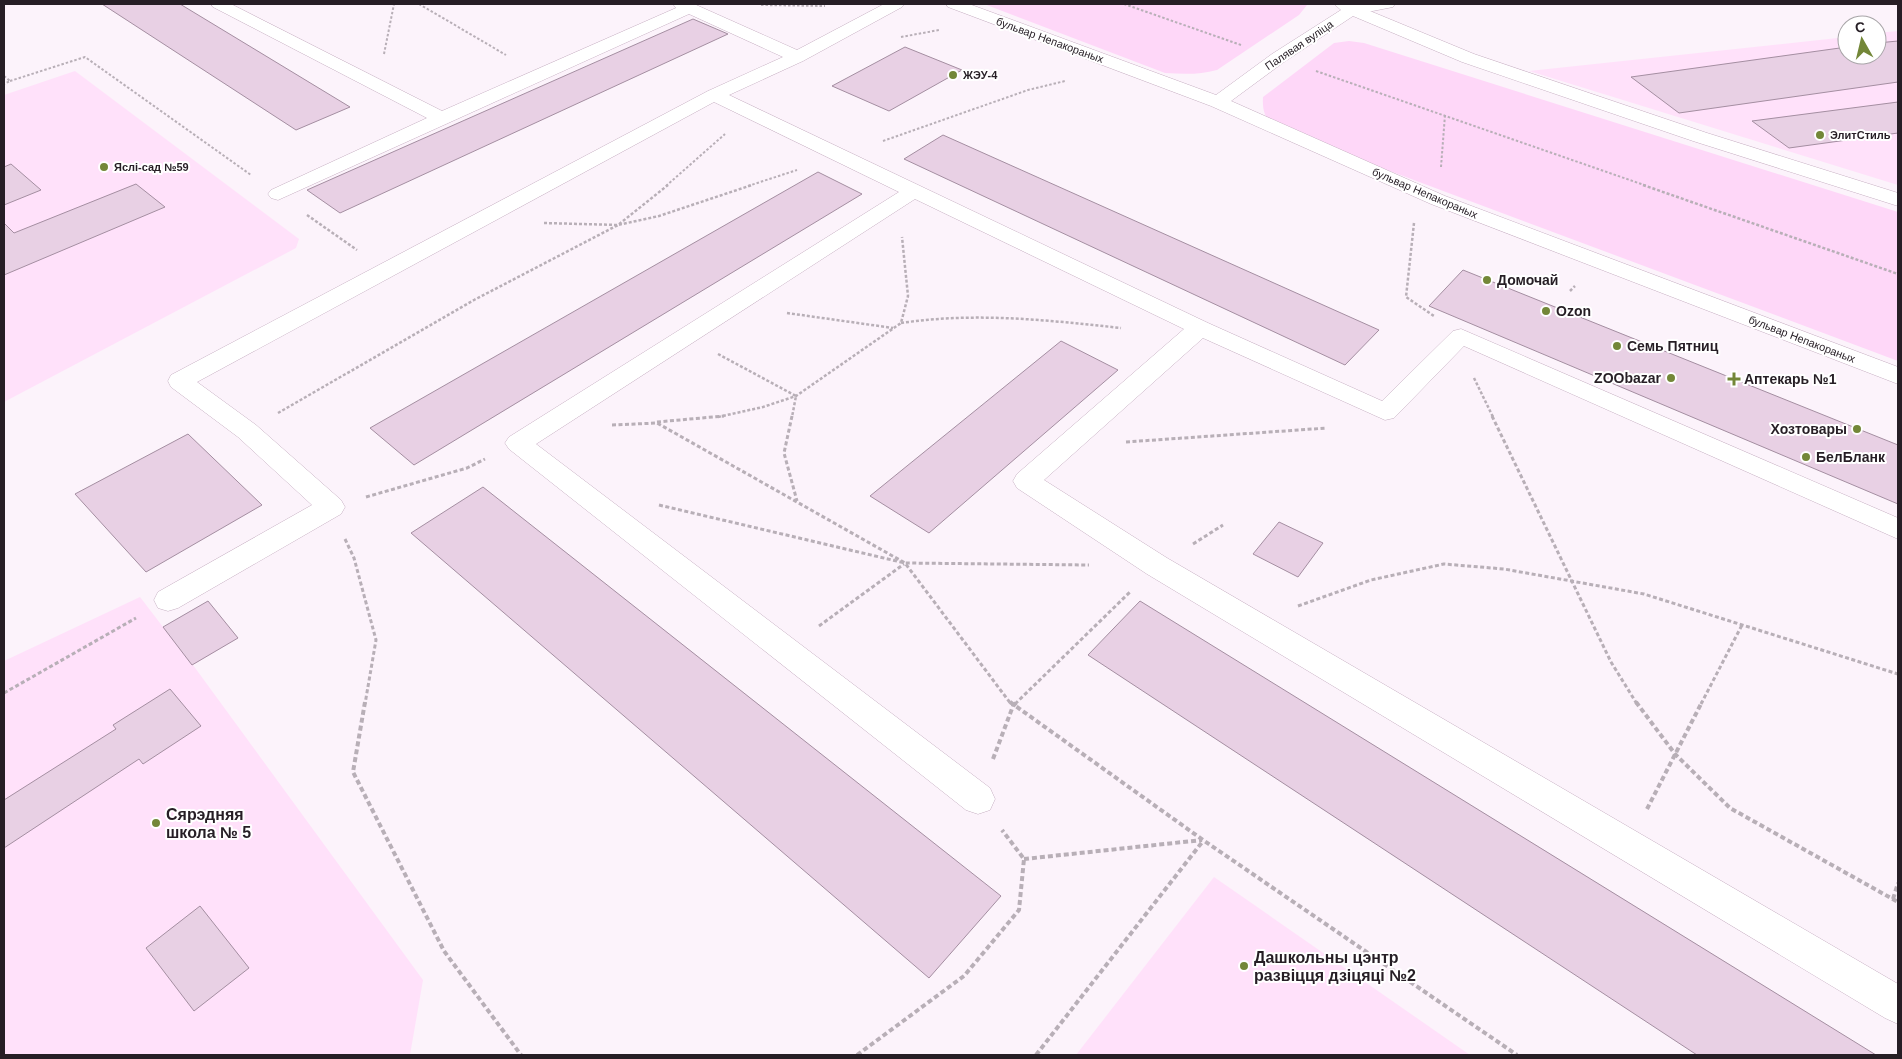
<svg xmlns="http://www.w3.org/2000/svg" width="1902" height="1059" font-family="Arial,sans-serif">
<style>
.built{fill:#ffe1fa}
.green{fill:#fed7f8}
.building{fill:#e8d0e4;stroke:#a48ea1}
.lines{fill:none;stroke-linecap:round;stroke-linejoin:round}
.service-casing{stroke:#c6afc2;stroke-width:1}
.minor-casing{stroke:#c6afc2;stroke-width:1}
.secondary-casing{stroke:#c6afc2;stroke-width:1}
.path-far3{stroke:#b8afb7;stroke-width:2;stroke-dasharray:2.5 2;stroke-linecap:butt}
.path-far2{stroke:#b8afb7;stroke-width:2.5;stroke-dasharray:3 2;stroke-linecap:butt}
.path-far1{stroke:#b8afb7;stroke-width:3;stroke-dasharray:4 2.5;stroke-linecap:butt}
.path{stroke:#b8afb7;stroke-width:4;stroke-dasharray:5 3;stroke-linecap:butt}
.service{fill:#fff;fill-rule:evenodd}
.minor{fill:#fff;fill-rule:evenodd}
.secondary{fill:#fff;fill-rule:evenodd}
.poi-dot{fill:#738738;stroke:#fff;stroke-width:2}
.labels{text-anchor:middle;stroke-width:4;stroke-linejoin:round;paint-order:stroke}
.far-street-label{font-size:11px;fill:#261e25;stroke:#fff}
.far-poi-label{font-size:11px;font-weight:bold;fill:#261e25;stroke:#fff;text-anchor:start}
.poi-label{font-size:14px;font-weight:bold;fill:#261e25;stroke:#fff;text-anchor:start}
.near-poi-label{font-size:16px;font-weight:bold;fill:#261e25;stroke:#fff;text-anchor:start}
</style>
<rect width="100%" height="100%" fill="#fcf3fb"/>
<g class="built">
<path d="M1898 31V185L1529 71 1847 37V55H1877V33Z"/>
<path d="M75 71 299 239 296 248 4 402V95Z"/>
<path d="M140 597 163 627 208 601 238 638 193 665 423 980 410 1055H4V661Z"/>
<path d="M1214 877 1470 1055H1076Z"/>
</g>
<g class="green">
<path d="M984 4H1306L1307 5 1299 15 1217 70C1199 75 1183 74 1165 73Z"/>
<path d="M1349 41 1364 43 1898 212V361L1283 131C1267 121 1262 116 1263 97L1334 43Z"/>
</g>
<g class="building">
<path d="M102 4H180L350 107 296 130Z"/>
<path d="M693 19 728 34 340 213 307 190Z"/>
<path d="M1898 41V82L1679 113 1631 77 1847 47V55H1877V43Z"/>
<path d="M905 47 962 70 889 111 832 86Z"/>
<path d="M1898 102V133L1789 148 1752 121Z"/>
<path d="M943 135 1379 330 1345 365 904 159Z"/>
<path d="M11 164 41 190 4 205V167Z"/>
<path d="M818 172 862 194 414 465 370 428Z"/>
<path d="M136 184 165 207 4 275V223L14 233Z"/>
<path d="M1463 270 1898 445V504L1429 306Z"/>
<path d="M1061 341 1118 370 929 533 870 496Z"/>
<path d="M188 434 262 505 146 572 75 494Z"/>
<path d="M483 487 1001 896 929 978 411 533Z"/>
<path d="M1279 522 1323 543 1298 577 1253 554Z"/>
<path d="M208 601 238 638 192 665 163 627Z"/>
<path d="M1140 601 1876 1055H1697L1088 655Z"/>
<path d="M170 689 201 726 143 764 139 759 4 848V800L116 729 113 725Z"/>
<path d="M200 906 249 968 194 1011 146 948Z"/>
</g>
<g class="lines">
<g class="service-casing">
<path id="service" d="M211 4H231L442 111 676 8 673 4H694L797 50 884 4H904L902 7 803 61 729 95 1208 323 1382 401 1453 331 1461 329 1898 518V539L1464 346 1394 418 1385 420 1203 338 1044 480 1167 558 1898 984V1024L1885 1018 1147 574 1017 488 1013 481 1017 474 1184 329 915 199 536 444 990 788 995 799 990 810 978 814 966 810 509 449 505 443 509 437 899 192 714 102 197 382 256 425 341 500 345 507 341 514 178 608 168 611 158 608 154 600 158 592 312 505 238 437 171 387 168 381 171 375 708 91 783 57 689 14 278 200 271 198 268 194 271 190 427 118 213 7Z"/>
</g>
<g class="minor-casing">
<path id="minor" d="M1360 4H1395L1393 7 1352 15 1346 13 1344 10 1346 7Z"/>
</g>
<g class="secondary-casing">
<path id="secondary" d="M946 4H969L1216 95 1272 54 1341 10 1334 4H1353L1474 54 1707 133 1898 193V206L1693 141 1462 62 1353 16 1284 62 1231 101 1445 196 1898 367V384L1431 204 1211 106 948 7Z"/>
</g>
<g class="path-far3">
<path d="M419 4 506 55"/>
<path d="M1124 4 1241 45"/>
<path d="M761 5 825 6"/>
<path d="M901 37 939 30"/>
<path d="M384 54 394 4"/>
<path d="M1316 71 1647 186"/>
<path d="M4 76 10 81 4 84"/>
<path d="M10 81 85 57 251 175"/>
<path d="M883 141 1028 90 1065 81"/>
<path d="M1441 167 1445 115"/>
<path d="M666 186 725 134"/>
<path d="M748 186 797 170"/>
</g>
<g class="path-far2">
<path d="M1643 185 1898 274"/>
<path d="M307 215 357 250"/>
<path d="M544 223 618 225 659 216 752 185"/>
<path d="M1414 223 1406 297 1434 316"/>
<path d="M1570 291 1575 286"/>
<path d="M787 313 893 328"/>
<path d="M901 323C975 312 1047 320 1121 328"/>
<path d="M718 354 796 396 792 417"/>
<path d="M1474 378 1493 417"/>
<path d="M278 413 474 300 618 225 668 185"/>
<path d="M718 417 763 407 796 396 901 323 908 296 902 237"/>
</g>
<g class="path-far1">
<path d="M792 416 784 453 797 501"/>
<path d="M1492 416 1611 662 1637 704"/>
<path d="M657 422 724 416"/>
<path d="M612 425 657 423 905 563 1011 704"/>
<path d="M1126 442 1327 428"/>
<path d="M366 497 467 468 485 459"/>
<path d="M659 505 905 563 1089 565"/>
<path d="M345 539 354 558 376 640 365 704"/>
<path d="M1193 544 1223 525"/>
<path d="M1298 606 1371 580 1444 564 1504 569 1644 594 1898 674"/>
<path d="M819 626 904 564"/>
<path d="M4 693 136 618"/>
<path d="M1015 704 1131 591"/>
<path d="M1701 704 1742 625"/>
</g>
<g class="path">
<path d="M365 702 353 772 444 951 521 1055"/>
<path d="M1010 702 1203 840 1517 1055"/>
<path d="M1636 702 1675 754 1730 808 1898 902"/>
<path d="M993 759 1013 706 1017 702"/>
<path d="M1647 809 1702 702"/>
<path d="M1024 859 1202 840"/>
<path d="M1893 899 1898 883"/>
<path d="M857 1055 964 976 1019 910 1024 859 1002 830"/>
<path d="M1036 1055 1203 841"/>
</g>
<use href="#service" class="service"/>
<use href="#minor" class="minor"/>
<use href="#secondary" class="secondary"/>
</g>
<g class="poi-dot">
<circle cx="953" cy="75" r="5"/>
<circle cx="1820" cy="135" r="5"/>
<circle cx="104" cy="167" r="5"/>
<circle cx="1487" cy="280" r="5"/>
<circle cx="1546" cy="311" r="5"/>
<circle cx="1617" cy="346" r="5"/>
<circle cx="1671" cy="378" r="5"/>
<path d="M1731.5 371.5h5v5h5v5h-5v5h-5v-5h-5v-5h5z"/>
<circle cx="1857" cy="429" r="5"/>
<circle cx="1806" cy="457" r="5"/>
<circle cx="156" cy="823" r="5"/>
<circle cx="1244" cy="966" r="5"/>
</g>
<g class="labels">
<g class="far-street-label">
<text transform="translate(1050 40) rotate(20)" y="4">бульвар Непакораных</text>
<text transform="translate(1299 45) rotate(-34)" y="4">Палявая вуліца</text>
<text transform="translate(1425 193) rotate(23)" y="4">бульвар Непакораных</text>
<text transform="translate(1802 339) rotate(21)" y="4">бульвар Непакораных</text>
</g>
<g class="far-poi-label">
<text x="963" y="79">ЖЭУ-4</text>
<text x="1830" y="139">ЭлитСтиль</text>
<text x="114" y="171">Яслі-сад №59</text>
</g>
<g class="poi-label">
<text x="1497" y="285">Домочай</text>
<text x="1556" y="316">Ozon</text>
<text x="1627" y="351">Семь Пятниц</text>
<text x="1661" y="383" text-anchor="end">ZOObazar</text>
<text x="1744" y="384">Аптекарь №1</text>
<text x="1847" y="434" text-anchor="end">Хозтовары</text>
<text x="1816" y="462">БелБланк</text>
</g>
<g class="near-poi-label">
<text x="166" y="820">Сярэдняя<tspan x="166" dy="18">школа № 5</tspan></text>
<text x="1254" y="963">Дашкольны цэнтр<tspan x="1254" dy="18">развіцця дзіцяці №2</tspan></text>
</g>
</g>
<rect width="1902" height="1059" fill="none" stroke="#261e25" stroke-width="10"/>
<g transform="translate(1862 40) rotate(352)"><circle r="24" fill="#ffffff" stroke="#a8a5a8"/>
<path d="M0-4L9 19L0 12L-9 19Z" fill="#738738"/>
<text y="-8" font-size="14" font-weight="bold" text-anchor="middle" fill="#261e25">С</text>
</g>
</svg>
